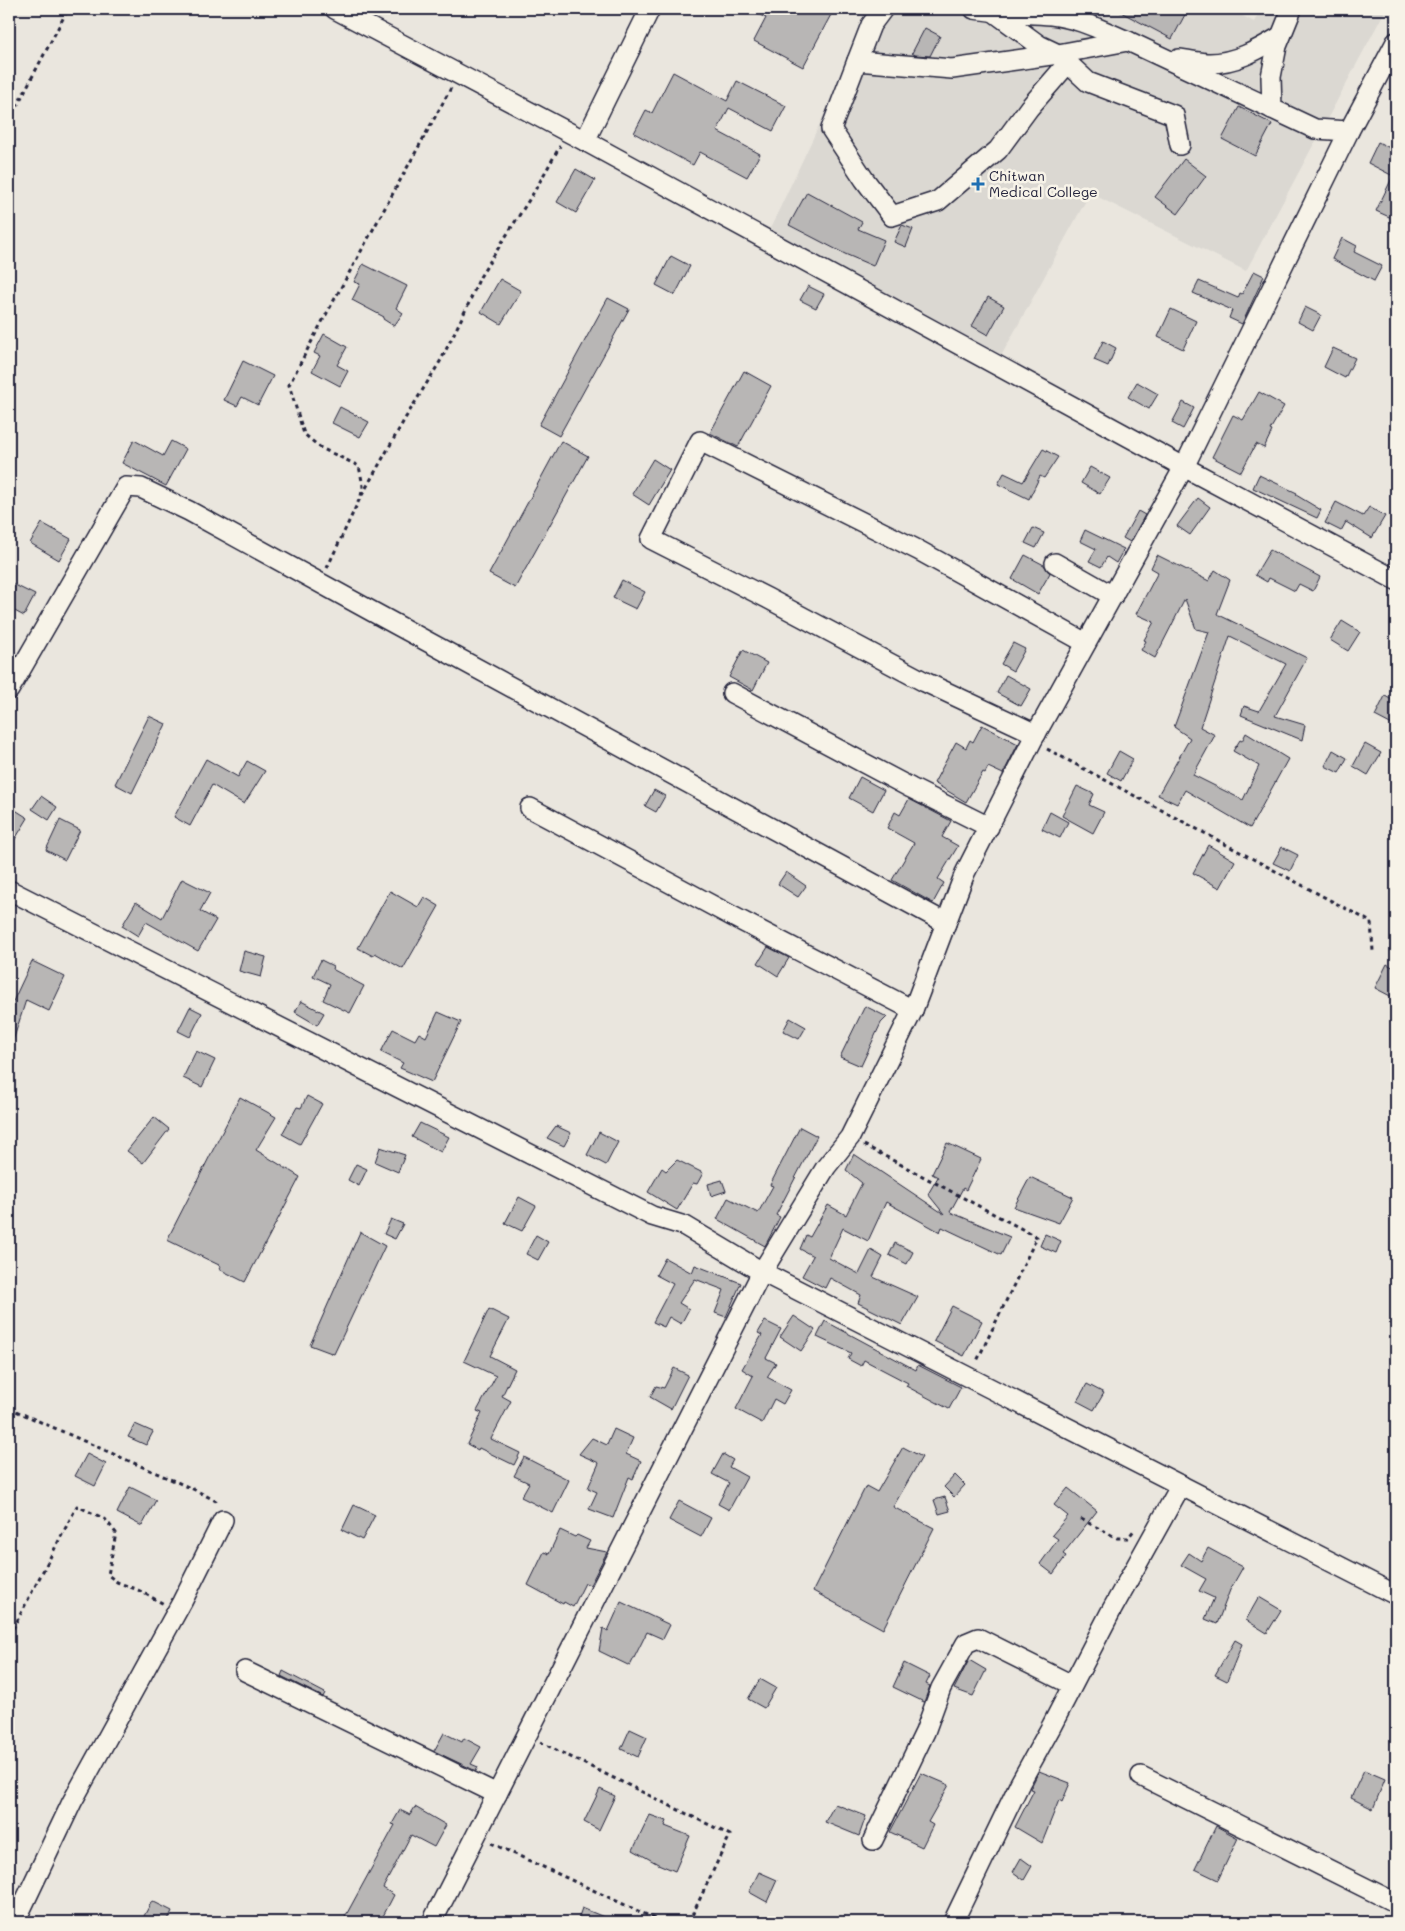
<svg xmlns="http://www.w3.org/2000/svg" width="1405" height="1931" font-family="Mali,sans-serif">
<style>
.built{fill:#dbd8d2;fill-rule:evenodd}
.building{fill:#b8b6b5;stroke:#22223b}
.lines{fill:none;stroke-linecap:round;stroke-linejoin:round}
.minor-casing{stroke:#22223b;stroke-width:22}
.path{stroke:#22223b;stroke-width:3;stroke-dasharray:4 4;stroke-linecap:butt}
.minor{stroke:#f7f3e8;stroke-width:19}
.poi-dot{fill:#1f6fb2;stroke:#f7f3e8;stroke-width:2}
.labels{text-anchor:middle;stroke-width:5;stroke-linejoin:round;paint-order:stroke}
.poi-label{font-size:14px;fill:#22223b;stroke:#f7f3e8;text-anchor:start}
</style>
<rect width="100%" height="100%" fill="#eae6de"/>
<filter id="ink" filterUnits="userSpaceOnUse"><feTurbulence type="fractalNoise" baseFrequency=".02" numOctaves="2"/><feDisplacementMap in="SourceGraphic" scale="10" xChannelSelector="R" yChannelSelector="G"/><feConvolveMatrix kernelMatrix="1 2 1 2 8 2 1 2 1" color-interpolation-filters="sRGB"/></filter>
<g filter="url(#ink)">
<path class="built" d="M874 9H1125L1123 13 1172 39 1188 9H1230L1254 22 1261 9H1386L1246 271 1090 193 1000 358 770 229ZM1238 107 1271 124 1255 156 1222 139ZM1184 159 1206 176 1178 213 1155 197ZM806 193 862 222 845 254 790 225ZM988 297 1004 306 988 335 972 325Z"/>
<g class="building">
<path d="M748 9H834L803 67 754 41 766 18Z"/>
<path d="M1115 9H1188L1172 39Z"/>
<path d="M925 28 940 36 930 56 915 55 912 53Z"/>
<path d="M673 72 727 101 737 81 786 106 773 131 729 108 717 131 760 154 747 177 700 152 693 165 634 133 646 110 652 113Z"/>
<path d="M1239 107 1272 124 1255 156 1222 139Z"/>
<path d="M1378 142 1396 151V220L1376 211 1393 176 1368 163Z"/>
<path d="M1184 159 1206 176 1178 214 1155 197Z"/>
<path d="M576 169 595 180 576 213 557 202Z"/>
<path d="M807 192 862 222 858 229 884 240 873 266 845 254 789 225Z"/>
<path d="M902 225 913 229 906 247 894 242Z"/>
<path d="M1342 238 1357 246 1354 252 1382 266 1374 281 1332 259Z"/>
<path d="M671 256 690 266 675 295 656 285Z"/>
<path d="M363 264 407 286 396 308 403 313 394 326 383 319 384 317 352 300 360 284 354 282Z"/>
<path d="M1254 271 1264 276 1242 324 1229 318 1232 310 1193 293 1199 281 1238 298 1240 293 1242 294Z"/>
<path d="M500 279 521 291 501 324 481 312Z"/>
<path d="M808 286 824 294 816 308 800 300Z"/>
<path d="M988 297 1004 306 988 335 972 326Z"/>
<path d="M608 298 629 309 559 436 539 425Z"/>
<path d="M1305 307 1321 315 1313 330 1298 322Z"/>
<path d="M1171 309 1196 321 1183 349 1158 337Z"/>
<path d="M324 334 347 347 337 365 348 371 340 386 312 371 320 356 314 353Z"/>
<path d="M1103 341 1116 348 1108 366 1094 360Z"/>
<path d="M1333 348 1355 358 1345 378 1324 367Z"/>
<path d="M243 361 273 376 258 405 242 397 237 406 224 400Z"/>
<path d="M744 371 771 386 738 447 710 433Z"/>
<path d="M1137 382 1158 394 1149 409 1128 397Z"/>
<path d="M1259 392 1284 406 1270 430 1272 431 1264 448 1256 444 1241 472 1212 457 1233 415 1243 420Z"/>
<path d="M1183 402 1194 408 1183 429 1172 423Z"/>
<path d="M340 407 369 422 360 437 332 423Z"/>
<path d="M134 440 163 456 171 441 186 449 166 486 122 463Z"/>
<path d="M561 441 588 456 515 588 489 574Z"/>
<path d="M1043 449 1058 457 1044 478 1040 476 1029 499 998 484 1004 473 1023 482Z"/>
<path d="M653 459 670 470 649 505 632 494Z"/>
<path d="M1090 467 1110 478 1100 494 1081 483Z"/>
<path d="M1259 475 1297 493 1296 495 1321 510 1317 518 1253 488Z"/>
<path d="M1198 498 1210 507 1190 535 1177 526Z"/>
<path d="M1336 502 1363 516 1369 507 1385 516 1372 538 1346 522 1341 531 1325 523Z"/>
<path d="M1138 511 1145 515 1130 542 1123 538Z"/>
<path d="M42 523 71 539 59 560 30 543Z"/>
<path d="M1033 528 1044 533 1036 548 1025 543Z"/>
<path d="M1085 530 1124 549 1116 563 1107 557 1101 567 1089 561 1096 549 1080 541Z"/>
<path d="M1270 550 1320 577 1313 591 1299 584 1295 591 1269 578 1267 582 1255 575Z"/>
<path d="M1025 555 1044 565 1050 573 1038 594 1012 579Z"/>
<path d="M1157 555 1209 581 1215 570 1230 580 1217 614 1307 658 1275 716 1305 725 1302 740 1241 715 1244 706 1259 711 1286 664 1230 636 1200 727 1215 735 1193 775 1243 800 1259 766 1233 751 1240 740 1242 741 1246 733 1288 759 1250 828 1185 790 1177 804 1158 795 1190 738 1174 727 1209 632 1196 629 1185 599 1155 658 1141 650 1146 641 1144 640 1154 622 1136 614 1158 572 1151 568Z"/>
<path d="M622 580 645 592 636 609 613 598Z"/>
<path d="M9 582 35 595 24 616 9 608Z"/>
<path d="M1342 621 1360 632 1348 651 1330 640Z"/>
<path d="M1013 643 1025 649 1013 671 1001 664Z"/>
<path d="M743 650 767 663 753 690 729 677Z"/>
<path d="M1006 675 1031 689 1021 706 997 693Z"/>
<path d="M1385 696 1396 702V727L1375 716Z"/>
<path d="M149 716 166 724 132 793 115 784Z"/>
<path d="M982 725 1018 744 1003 774 988 767 985 773 983 772 966 802 934 783 956 742 966 748 970 740 973 742Z"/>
<path d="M1365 744 1381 753 1368 775 1353 766Z"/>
<path d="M1333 750 1347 758 1339 773 1325 766Z"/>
<path d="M1119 751 1133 759 1121 781 1107 773Z"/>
<path d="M206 759 238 777 247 761 265 771 244 804 212 785 190 826 174 817Z"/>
<path d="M860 777 884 790 873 811 849 798Z"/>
<path d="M1077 786 1094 794 1089 805 1104 812 1093 833 1062 816Z"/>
<path d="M654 790 665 796 656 812 645 806Z"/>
<path d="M41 796 57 807 49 820 32 809Z"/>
<path d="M909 799 951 821 942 837 958 846 938 879 944 883 933 903 892 880 914 843 887 828 895 812 900 815Z"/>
<path d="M9 806 28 818 9 849Z"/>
<path d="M1050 812 1068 822 1060 838 1042 829Z"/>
<path d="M60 820 80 830 65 860 46 850Z"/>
<path d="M1208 845 1235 861 1220 888 1193 873Z"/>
<path d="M1282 847 1298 855 1290 871 1273 863Z"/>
<path d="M786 872 806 886 798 897 778 884Z"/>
<path d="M182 879 210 893 200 911 216 920 198 951 146 922 138 936 122 926 136 902 162 918Z"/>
<path d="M390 891 418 907 424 897 439 906 403 969 375 953 373 956 358 948Z"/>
<path d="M768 947 789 958 778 976 758 963Z"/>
<path d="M244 951 266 957 261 977 239 971Z"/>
<path d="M321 960 333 966 332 969 364 986 350 1013 323 1000 330 984 313 976Z"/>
<path d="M32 961 65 977 49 1011 26 1000 12 1044H9V1010Z"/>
<path d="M1387 964 1396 969V999L1375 988Z"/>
<path d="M301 1001 324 1013 317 1025 295 1012Z"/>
<path d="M865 1006 887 1017 881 1023 861 1066 840 1057Z"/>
<path d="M190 1007 202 1013 190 1037 178 1031Z"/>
<path d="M438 1012 461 1022 432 1082 400 1068 403 1063 381 1052 393 1029 415 1040 419 1033 426 1037Z"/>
<path d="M790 1018 806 1027 799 1039 783 1031Z"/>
<path d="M196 1051 215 1060 202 1087 183 1078Z"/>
<path d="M307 1096 322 1104 300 1144 282 1134 297 1107 301 1108Z"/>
<path d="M240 1097 276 1117 256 1150 300 1177 245 1282 219 1269 221 1266 167 1240Z"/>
<path d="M154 1117 169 1129 143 1163 127 1151Z"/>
<path d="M420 1123 449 1137 441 1152 412 1137Z"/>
<path d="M556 1126 571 1133 564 1146 547 1138Z"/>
<path d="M800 1127 817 1136 776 1215 780 1217 765 1246 717 1219 728 1198 758 1213 773 1186 770 1185Z"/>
<path d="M599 1132 618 1142 606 1165 587 1155Z"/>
<path d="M947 1143 981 1159 966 1190 963 1188 950 1212 1010 1237 1001 1255 942 1227 940 1232 886 1202 868 1241 843 1228 829 1258 859 1274 871 1250 883 1257 873 1277 918 1297 902 1325 858 1303 861 1295 830 1278 825 1288 802 1276 813 1256 800 1249 806 1235 810 1237 828 1205 846 1215 862 1183 846 1170 854 1154 944 1214 928 1194 938 1177 932 1174Z"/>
<path d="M380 1147 405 1155 398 1172 375 1162Z"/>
<path d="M677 1160 703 1173 697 1184 693 1183 677 1210 648 1192 662 1168 666 1171Z"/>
<path d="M356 1164 367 1169 359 1186 348 1180Z"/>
<path d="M1030 1177 1073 1197 1059 1223 1014 1207Z"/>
<path d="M722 1180 726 1191 711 1196 708 1184Z"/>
<path d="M519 1197 536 1206 522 1231 505 1223Z"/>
<path d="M391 1219 403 1224 395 1239 384 1234Z"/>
<path d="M360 1232 385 1246 334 1354 310 1345Z"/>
<path d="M1045 1234 1061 1241 1056 1253 1040 1246Z"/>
<path d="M536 1235 548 1242 538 1260 526 1254Z"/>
<path d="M895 1243 913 1252 907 1264 889 1255Z"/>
<path d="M665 1258 692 1273 695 1265 741 1283 726 1317 715 1313 724 1290 695 1279 679 1303 689 1309 681 1324 669 1317 664 1327 653 1322 673 1284 656 1275Z"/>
<path d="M952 1306 982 1321 964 1356 934 1341Z"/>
<path d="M489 1309 509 1319 490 1356 515 1369 502 1396 511 1401 491 1439 520 1453 514 1465 479 1448 478 1450 467 1444 482 1413 477 1411 496 1376 464 1361Z"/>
<path d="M794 1316 815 1330 801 1351 780 1337Z"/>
<path d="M765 1321 781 1329 766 1358 776 1363 767 1377 791 1390 783 1404 774 1399 762 1423 736 1409 753 1376 742 1369 762 1335 758 1333Z"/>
<path d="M825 1321 916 1370 918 1365 961 1387 949 1409 906 1386 908 1383 864 1360 861 1366 848 1359 851 1353 817 1337Z"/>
<path d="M674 1368 688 1375 671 1409 650 1397 656 1386 664 1388Z"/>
<path d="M1087 1384 1104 1393 1094 1410 1077 1401Z"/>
<path d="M135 1424 153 1432 146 1445 128 1437Z"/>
<path d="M614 1429 633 1438 626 1454 641 1461 633 1479 629 1477 613 1518 589 1509 597 1492 588 1488 599 1463 579 1454 592 1438 607 1445Z"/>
<path d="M903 1447 922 1457 893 1507 934 1528 883 1629 813 1591 866 1486 877 1492Z"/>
<path d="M87 1454 106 1464 95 1486 75 1476Z"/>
<path d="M723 1454 733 1460 729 1467 747 1477 729 1510 718 1504 729 1483 712 1474Z"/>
<path d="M524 1457 569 1480 553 1513 521 1497 529 1483 514 1476Z"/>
<path d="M955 1475 965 1485 954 1497 944 1487Z"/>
<path d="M130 1487 156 1500 142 1526 117 1513Z"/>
<path d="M1068 1488 1097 1511 1063 1554 1066 1556 1053 1574 1040 1564 1058 1539 1052 1535 1068 1516 1054 1505Z"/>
<path d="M945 1497 950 1511 939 1514 934 1500Z"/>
<path d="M679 1501 711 1518 701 1537 669 1520Z"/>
<path d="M354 1505 375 1515 362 1540 342 1530Z"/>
<path d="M560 1530 575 1537 577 1535 590 1541 586 1548 607 1552 590 1585 585 1583 573 1607 564 1602 563 1604 528 1585 544 1552 549 1554Z"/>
<path d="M1208 1548 1243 1567 1230 1590 1217 1624 1205 1619 1214 1598 1199 1591 1206 1579 1181 1565 1189 1553 1201 1561Z"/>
<path d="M1259 1597 1281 1610 1267 1633 1246 1620Z"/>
<path d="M621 1602 670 1625 663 1639 647 1632 630 1666 599 1651 603 1628 608 1631Z"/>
<path d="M1235 1640 1242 1644 1227 1681 1215 1675Z"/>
<path d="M969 1660 986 1670 973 1696 954 1689Z"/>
<path d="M904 1663 930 1676 926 1684 930 1686 924 1702 893 1687Z"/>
<path d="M283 1671 325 1693 323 1697 281 1676Z"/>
<path d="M760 1679 776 1688 764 1708 748 1699Z"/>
<path d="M630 1729 647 1737 638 1757 621 1749Z"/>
<path d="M444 1733 462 1742 464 1738 481 1747 471 1764 478 1767 476 1771 434 1751Z"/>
<path d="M1364 1770 1385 1779 1373 1809 1351 1798Z"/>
<path d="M1039 1771 1070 1783 1062 1802 1059 1800 1042 1843 1015 1827 1034 1790 1030 1789Z"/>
<path d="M921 1773 949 1785 928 1822 933 1825 922 1847 890 1832Z"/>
<path d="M600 1789 615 1796 599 1830 584 1822Z"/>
<path d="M835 1804 866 1816 859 1836 825 1822Z"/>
<path d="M415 1807 446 1825 434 1847 411 1835 383 1888 394 1895 380 1922H354L345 1917 395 1825 392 1824 400 1810 410 1815Z"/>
<path d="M650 1815 667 1821 665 1826 690 1836 675 1871 658 1864 633 1850Z"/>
<path d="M1216 1826 1238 1838 1218 1880 1195 1869Z"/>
<path d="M1021 1858 1032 1866 1024 1880 1013 1872Z"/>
<path d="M759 1872 777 1880 767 1902 749 1892Z"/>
<path d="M152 1901 172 1911 167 1922H156L144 1916Z"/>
<path d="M582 1908 616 1922H577Z"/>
</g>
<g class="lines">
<g class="minor-casing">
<g id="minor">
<path d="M335 9 585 141 1184 467 1396 580"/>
<path d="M974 9C1000 13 1025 13 1051 15 1079 18 1103 31 1128 41"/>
<path d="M990 9 1039 45 1058 54 1128 41 1315 129 1349 131"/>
<path d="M1179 59C1188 60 1197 62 1207 63 1234 64 1258 50 1281 36"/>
<path d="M857 61 871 25 883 9"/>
<path d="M1068 63 1029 108 998 150 938 201 892 216 864 179 831 129 857 61 952 69 1058 54 1088 82 1174 115 1180 145"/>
<path d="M1272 109 1271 77 1277 46 1292 9"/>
<path d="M585 141 650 9"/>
<path d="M1055 563 1113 596"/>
<path d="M9 690 126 487 141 488 189 511 373 612 946 923"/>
<path d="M732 693 911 788 989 827"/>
<path d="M1036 734 925 682 767 598 651 539 700 441 918 550 1086 643"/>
<path d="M530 808 732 916 913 1010"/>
<path d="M9 890 652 1216 685 1226 762 1272 1396 1595"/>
<path d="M245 1671 497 1794"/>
<path d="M1141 1776 1396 1903"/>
<path d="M873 1840 925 1732 941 1688 966 1643 978 1638 1072 1685"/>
<path d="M15 1922 72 1802 182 1602 223 1520"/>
<path d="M432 1922 762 1272 826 1167 850 1137 913 1010 965 873 1032 741 1184 467 1349 131 1396 42"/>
<path d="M953 1922 1020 1783 1051 1727 1110 1613 1181 1485"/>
</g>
</g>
<g class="path">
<path d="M9 121 68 9"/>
<path d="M362 495 406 417 441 360 468 305 480 277 534 192 560 146"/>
<path d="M327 568 361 496 363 486 359 466 321 448 304 434 289 385 316 333 451 88"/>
<path d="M1047 749 1371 922 1373 951"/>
<path d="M864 1145 1037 1237 976 1363"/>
<path d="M9 1408 195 1490 216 1501 217 1505"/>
<path d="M1081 1519 1117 1538H1128L1135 1529"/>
<path d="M9 1636 77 1506 105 1519 116 1533 108 1575 117 1582 138 1590 164 1604"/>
<path d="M540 1742 730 1835 689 1922"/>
<path d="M491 1843 662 1922"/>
</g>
<use href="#minor" class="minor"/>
</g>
</g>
<path class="poi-dot" d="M975.5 176.5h5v5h5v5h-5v5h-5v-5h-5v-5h5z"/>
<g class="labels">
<g class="poi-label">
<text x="989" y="181">Chitwan<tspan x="989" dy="16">Medical College</tspan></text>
</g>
</g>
<rect width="1405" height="1931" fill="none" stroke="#f7f3e8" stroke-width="30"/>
<rect x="15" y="15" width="1375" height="1901" fill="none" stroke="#22223b" stroke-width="2" filter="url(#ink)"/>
</svg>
